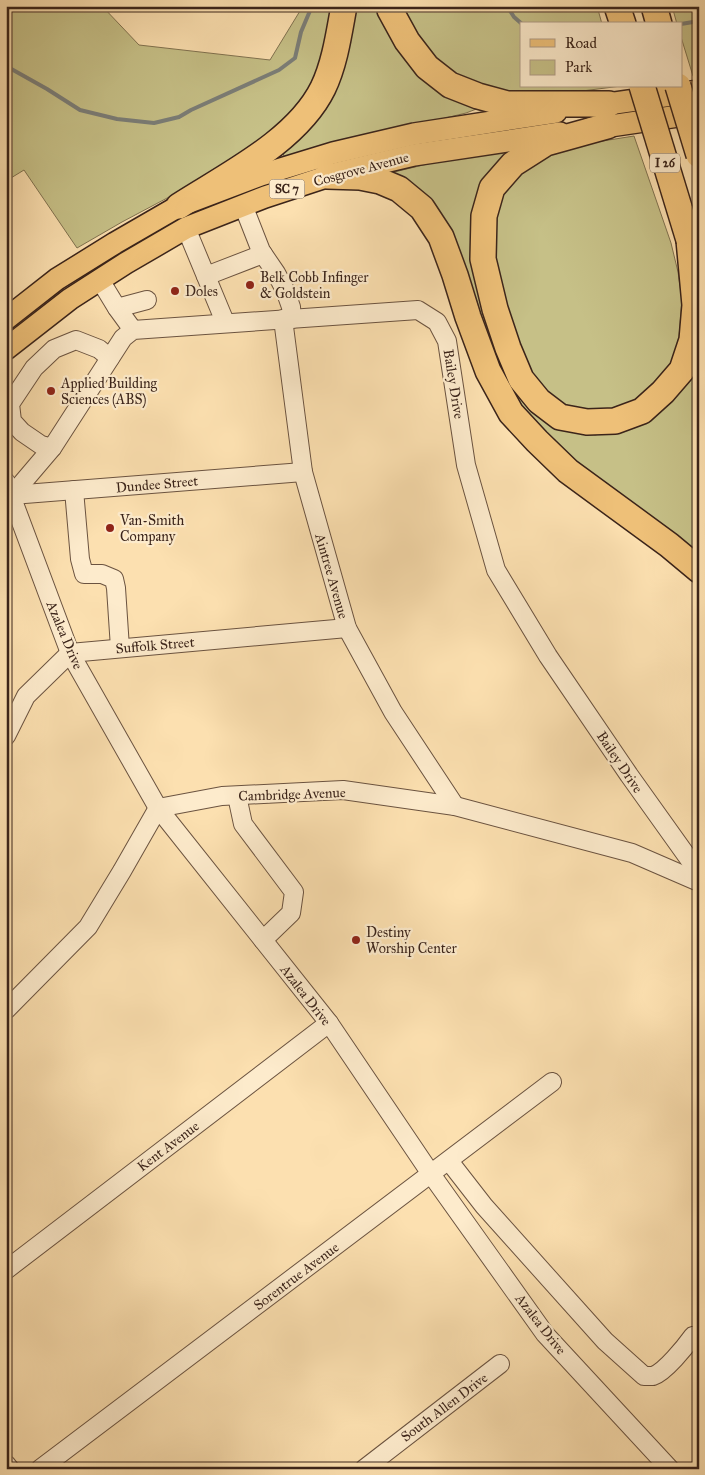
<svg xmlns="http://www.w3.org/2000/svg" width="705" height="1475" font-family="'IM FELL Great Primer',serif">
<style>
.green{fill:#c6c087;stroke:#807250}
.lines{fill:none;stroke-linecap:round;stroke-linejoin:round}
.stream{stroke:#7b7e78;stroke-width:4}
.minor-casing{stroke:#6b5340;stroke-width:20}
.major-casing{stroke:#3b241a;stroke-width:24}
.highway-casing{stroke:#3b241a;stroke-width:28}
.minor{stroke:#fdebcc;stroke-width:18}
.major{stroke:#eec078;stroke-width:21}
.highway{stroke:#eec078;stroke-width:25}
.highway-bridge-casing{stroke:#3b241a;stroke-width:28;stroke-linecap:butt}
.highway-bridge{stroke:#eec078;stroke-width:25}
.poi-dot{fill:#8f2418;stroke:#fdebcc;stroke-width:2}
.labels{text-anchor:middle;stroke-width:4.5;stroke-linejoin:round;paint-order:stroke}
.shield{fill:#fdebcc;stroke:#75604f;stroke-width:1}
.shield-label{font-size:12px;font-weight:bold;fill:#3b241a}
.street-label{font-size:14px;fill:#3b241a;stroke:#fdebcc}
.poi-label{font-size:14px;fill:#3b241a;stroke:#fdebcc;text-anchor:start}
</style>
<rect width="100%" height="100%" fill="#fce0b0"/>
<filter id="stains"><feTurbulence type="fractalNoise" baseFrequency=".004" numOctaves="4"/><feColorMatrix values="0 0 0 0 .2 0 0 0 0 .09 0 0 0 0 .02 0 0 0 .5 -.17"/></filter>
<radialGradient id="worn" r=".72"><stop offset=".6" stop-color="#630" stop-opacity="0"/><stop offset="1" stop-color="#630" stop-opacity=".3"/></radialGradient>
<g class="green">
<path d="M6 6H102L139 45 270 60 303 6H335L322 73 304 107 265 146 122 222 77 248 24 170 6 181Z"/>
<path d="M353 6H382L479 108 466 113 284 157 283 151Z"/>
<path d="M401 6H597L602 24H521V86H621L528 98 483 92 443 69 417 40Z"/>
<path d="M672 6H699V75L693 76 681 37V24H677Z"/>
<path d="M634 136 671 243 678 272 682 300 679 337 670 368 641 404 590 414 557 401 533 375 504 318 493 238 495 207 509 182 546 150Z"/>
<path d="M512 151 484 186 489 322 563 426 595 435 636 426 699 334V561L542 434 502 381 473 307 386 174 452 158Z"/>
</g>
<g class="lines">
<g class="stream">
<path d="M507 6 514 17 522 24"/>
<path d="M681 24 699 21"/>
<path d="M6 66 47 89 80 110 117 119 154 123 179 117 191 110 279 70 295 58 301 32 312 6"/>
</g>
<g class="minor-casing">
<g id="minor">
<path d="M243 205 261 251 276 273 285 290 291 307 292 319"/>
<path d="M186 228 225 322"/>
<path d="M206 276 263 254"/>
<path d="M100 280 117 308 133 330"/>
<path d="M117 308 147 300"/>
<path d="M283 319 303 472 347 628 393 712 455 806"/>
<path d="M52 448 41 445 22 432 12 421 10 404 34 368 54 349 76 340 99 349 110 358"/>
<path d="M6 482 70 653 158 808 329 1023 431 1174 545 1334 670 1469"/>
<path d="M74 490 80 559 84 574H102L114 579 116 588 120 648"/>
<path d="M12 495 303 472"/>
<path d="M6 500 12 495 52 448 123 338 133 330 418 310 437 322 447 341 466 465 496 570 548 656 629 775 699 873"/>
<path d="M6 736 26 696 70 653 347 628"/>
<path d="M237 796 243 824 294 892 291 913 263 940"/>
<path d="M6 1010 88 927 122 871 158 808 222 796 343 790 455 806 632 853 699 882"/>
<path d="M449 1161 484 1206 605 1341 644 1376C647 1376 650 1376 653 1376 665 1372 685 1347 693 1336"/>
<path d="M6 1270 329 1023"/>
<path d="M6 1464 10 1469"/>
<path d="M40 1469 552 1082"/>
<path d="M364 1469 500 1364"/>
</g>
</g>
<g class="major-casing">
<g id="major">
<path d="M594 106 699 91"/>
<path d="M590 129 699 113"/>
<path d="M6 319 57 279 115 243 179 206 261 175 333 153 414 134 556 112"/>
<path d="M6 349 70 299 126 263 186 228 265 197 338 173 414 155 560 133"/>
</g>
</g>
<g class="highway-casing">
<g id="highway">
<path d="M389 6 390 10 407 41 427 67 450 85 478 96 507 104H609"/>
<path d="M617 6 623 24"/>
<path d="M654 6 659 24"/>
<path d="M607 126 546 143 513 164 492 188 484 216 483 259 495 309 508 348 521 379 539 401 560 417 587 422 615 421 642 411 663 392 682 370 692 340 695 305 689 240"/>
<path d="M327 176 360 177 380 181 399 189 422 208 441 237 455 275 468 317 488 371 511 413 537 441 568 471 669 545 699 570"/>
<path d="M179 206C227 175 297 141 323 88 335 63 339 33 344 6"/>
</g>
</g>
<use href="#minor" class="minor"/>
<use href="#major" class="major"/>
<use href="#highway" class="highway"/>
<g class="highway-bridge-casing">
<g id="highway-bridge">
<path d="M642 86 689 240"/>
<path d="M678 86 699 155"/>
</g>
</g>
<use href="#highway-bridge" class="highway-bridge"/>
</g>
<g class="poi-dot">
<circle cx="250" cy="285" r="5"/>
<circle cx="175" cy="291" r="5"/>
<circle cx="51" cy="391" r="5"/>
<circle cx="110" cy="528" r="5"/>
<circle cx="356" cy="940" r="5"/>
</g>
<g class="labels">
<g class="shield">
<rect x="650" y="153.5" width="30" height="19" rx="4"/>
<rect x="269.5" y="179.5" width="35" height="19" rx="4"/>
</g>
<g class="shield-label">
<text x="665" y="167">I 26</text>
<text x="287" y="193">SC 7</text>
</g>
<g class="street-label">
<text transform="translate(361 169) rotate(-15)" y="5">Cosgrove Avenue</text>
<text transform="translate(454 384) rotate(81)" y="5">Bailey Drive</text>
<text transform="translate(157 484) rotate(-5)" y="5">Dundee Street</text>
<text transform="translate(332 576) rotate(74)" y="5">Aintree Avenue</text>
<text transform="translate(65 635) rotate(67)" y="5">Azalea Drive</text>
<text transform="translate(155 645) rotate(-5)" y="5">Suffolk Street</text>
<text transform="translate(620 762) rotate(56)" y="5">Bailey Drive</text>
<text transform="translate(292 794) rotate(-2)" y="5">Cambridge Avenue</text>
<text transform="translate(306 995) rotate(52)" y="5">Azalea Drive</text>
<text transform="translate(168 1146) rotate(-37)" y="5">Kent Avenue</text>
<text transform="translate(296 1276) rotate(-37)" y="5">Sorentrue Avenue</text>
<text transform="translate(541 1324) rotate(52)" y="5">Azalea Drive</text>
<text transform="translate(444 1407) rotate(-37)" y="5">South Allen Drive</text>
</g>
<g class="poi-label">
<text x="260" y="282">Belk Cobb Infinger<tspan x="260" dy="16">&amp; Goldstein</tspan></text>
<text x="185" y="296">Doles</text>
<text x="61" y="388">Applied Building<tspan x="61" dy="16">Sciences (ABS)</tspan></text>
<text x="120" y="525">Van-Smith<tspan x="120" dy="16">Company</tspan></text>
<text x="366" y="937">Destiny<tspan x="366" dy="16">Worship Center</tspan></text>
</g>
</g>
<rect width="705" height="1475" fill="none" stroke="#fce0b0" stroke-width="25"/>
<rect x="8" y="8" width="690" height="1460" fill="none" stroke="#3b241a" stroke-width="2.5"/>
<rect x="12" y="12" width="680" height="1450" fill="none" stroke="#3b241a"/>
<rect x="520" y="22" width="162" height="65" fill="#fdebcc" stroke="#af9b85"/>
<rect x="530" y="39" width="25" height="8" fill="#eec078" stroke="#af9b85"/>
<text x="565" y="48" font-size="15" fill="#3b241a">Road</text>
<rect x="530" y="60" width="25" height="15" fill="#c6c087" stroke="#af9b85"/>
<text x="565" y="72" font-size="15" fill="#3b241a">Park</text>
<rect width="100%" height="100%" filter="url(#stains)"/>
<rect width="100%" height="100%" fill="url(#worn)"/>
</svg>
